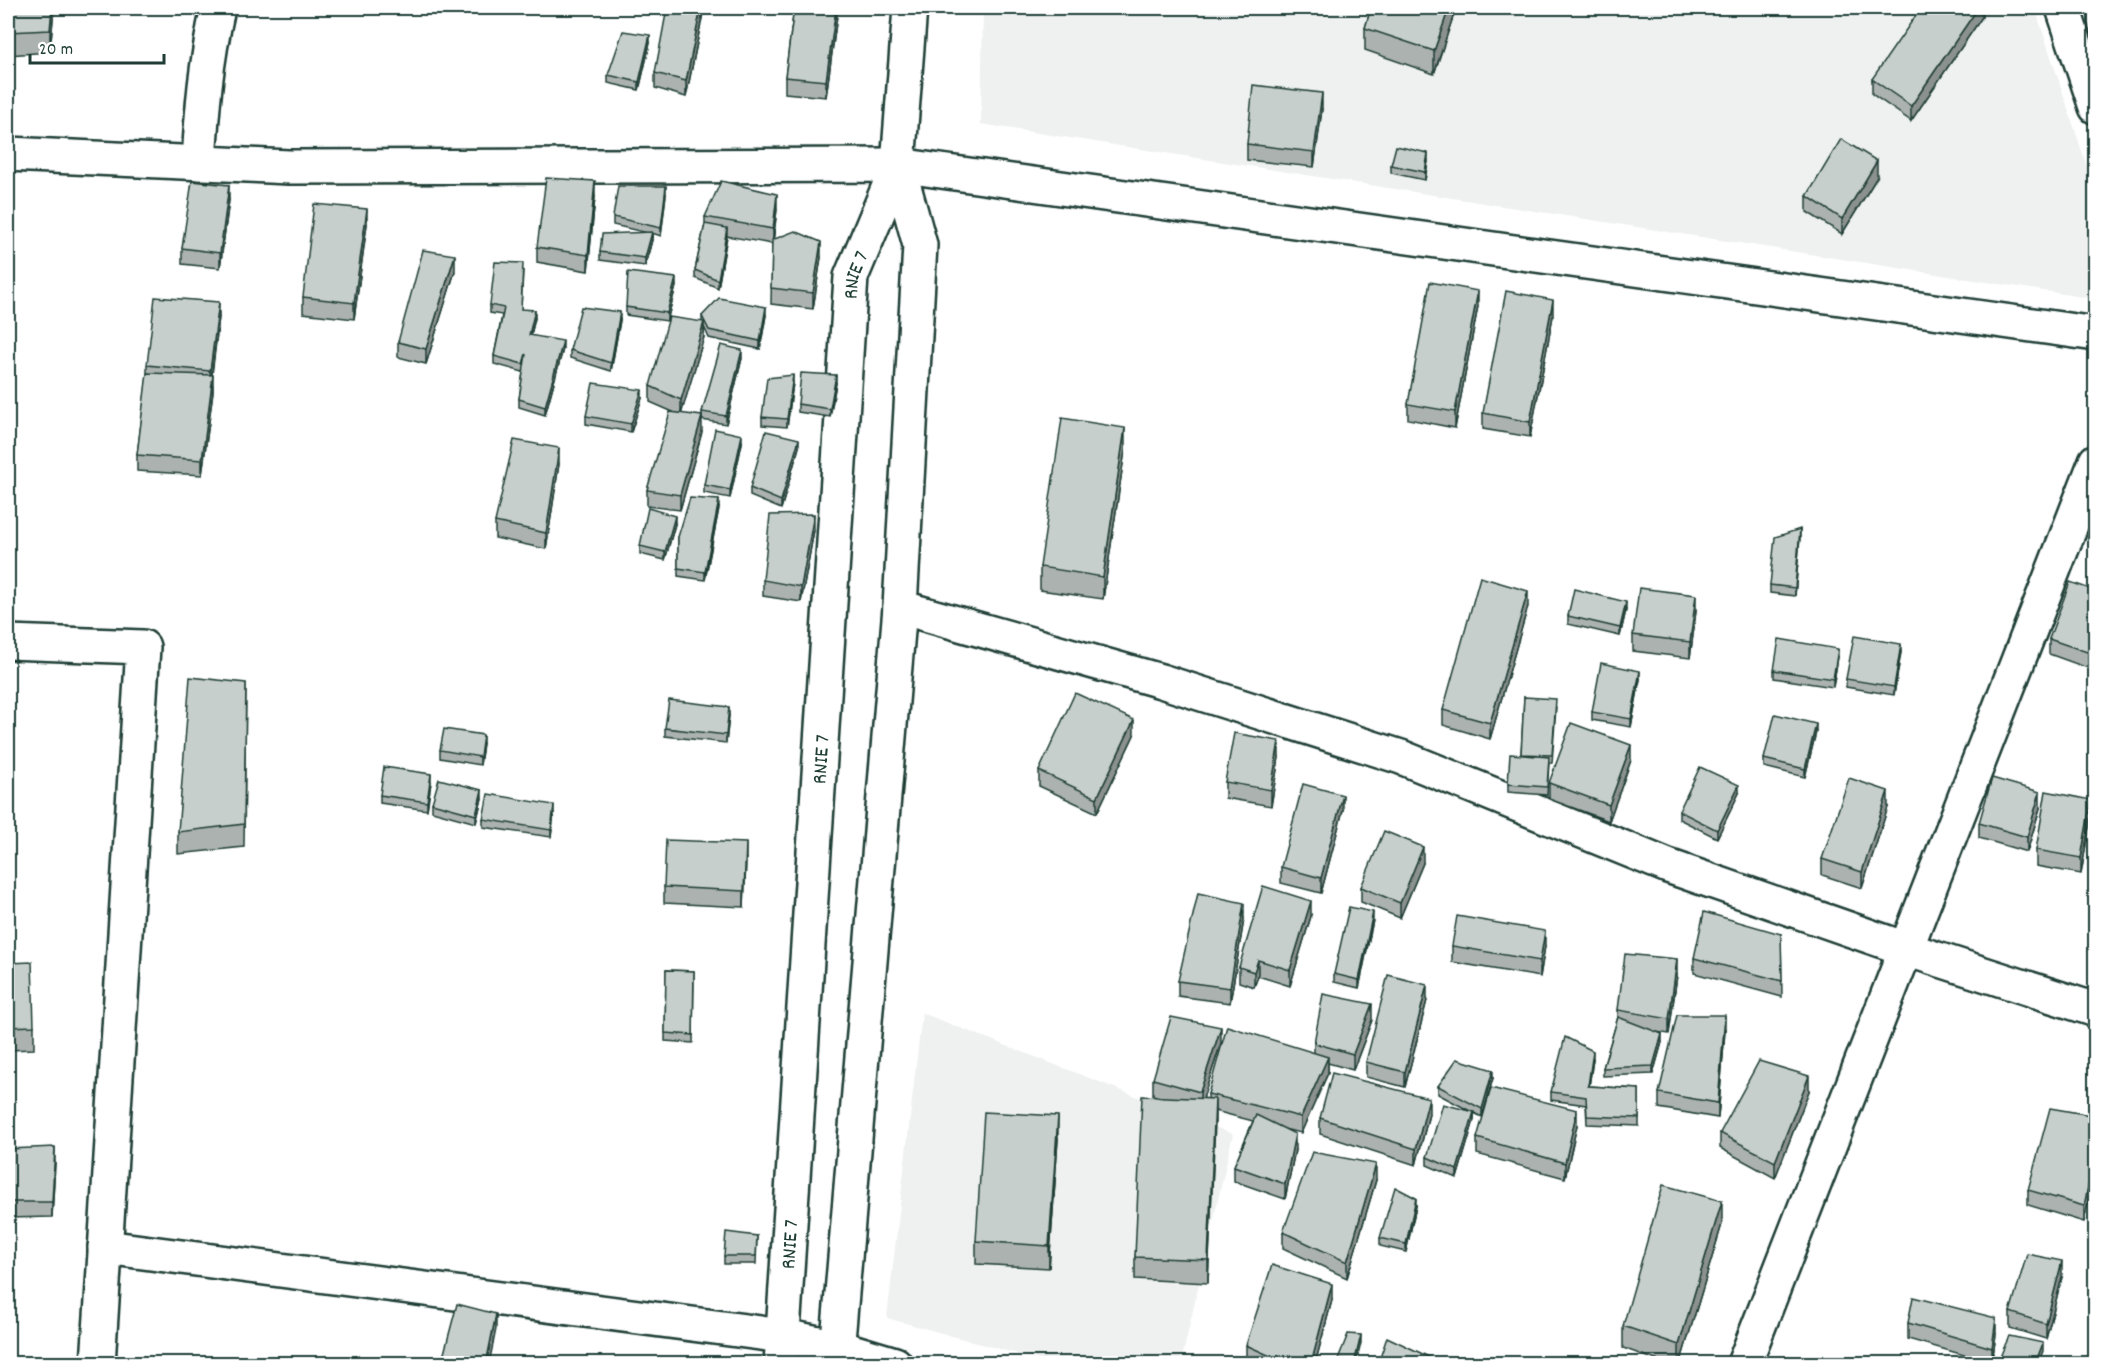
<svg xmlns="http://www.w3.org/2000/svg" width="2103" height="1371" font-family="Dekko,sans-serif">
<style>
.built{fill:#eef1f0}
.lines{fill:none;stroke-linecap:round;stroke-linejoin:round}
.minor-casing{stroke:#1f3d34;stroke-width:38}
.major-casing{stroke:#1f3d34;stroke-width:38}
.minor{stroke:#fff;stroke-width:33}
.major{stroke:#fff;stroke-width:33}
.wall{fill:#abb2af;stroke:#1f3d34;stroke-width:1.5}
.shaded-wall{fill:#8b918f;stroke:#1f3d34;stroke-width:1.5}
.building{fill:#c7cfcc;stroke:#1f3d34;stroke-width:1.5}
.labels{text-anchor:middle;stroke-width:4.5;stroke-linejoin:round;paint-order:stroke}
.street-label{font-size:21px;fill:#1f3d34;stroke:#fff}
</style>
<rect width="100%" height="100%" fill="#fff"/>
<filter id="ink" filterUnits="userSpaceOnUse"><feTurbulence type="fractalNoise" baseFrequency=".0167" numOctaves="2"/><feDisplacementMap in="SourceGraphic" scale="12" xChannelSelector="R" yChannelSelector="G"/><feConvolveMatrix kernelMatrix="1 2 1 2 8 2 1 2 1" color-interpolation-filters="sRGB"/></filter>
<g filter="url(#ink)">
<g class="built">
<path d="M983 8H2035L2095 191V299L981 124Z"/>
<path d="M922 1013 1233 1134 1181 1363H1050L887 1318Z"/>
</g>
<g class="lines">
<g class="minor-casing">
<g id="minor">
<path d="M2063 8 2096 107"/>
<path d="M8 154 289 167 898 165 2096 334"/>
<path d="M199 163C202 108 206 62 218 8"/>
<path d="M900 607 1161 681 1401 757 1668 866 1906 949 2096 1010"/>
<path d="M8 642 143 647 98 1364"/>
<path d="M105 1247 783 1336 838 1347 895 1364"/>
<path d="M1744 1364 2096 461"/>
</g>
</g>
<g class="major-casing">
<g id="major">
<path id="s1" d="M781 1364 851 277 898 165 910 8"/>
<path d="M836 1364 900 607 920 245 898 165"/>
</g>
</g>
<use href="#minor" class="minor"/>
<use href="#major" class="major"/>
</g>
<g class="wall">
<path d="M8 8H54L50 52 8 55Z"/>
<path d="M704 8 686 97 655 88V73Z"/>
<path d="M718 8H773V12L718 9Z"/>
<path d="M794 8H838L826 97 785 93V77Z"/>
<path d="M1371 8H1456L1434 74 1365 50V28Z"/>
<path d="M1982 8V17L1911 121 1872 94V79Z"/>
<path d="M650 43 639 90 608 83V75Z"/>
<path d="M1322 109 1314 167 1247 160V144Z"/>
<path d="M1428 161 1425 180 1391 173V165Z"/>
<path d="M1877 177 1842 234 1807 212V196Z"/>
<path d="M666 194 661 236 652 233V240L645 266 600 260V252L648 233 613 225V217Z"/>
<path d="M595 197 588 271 537 262V247Z"/>
<path d="M229 200 220 268 182 264V248Z"/>
<path d="M777 209 773 240 821 257 813 309 771 304 772 244 727 236 718 288 695 278V270L705 224V217Z"/>
<path d="M367 224 354 319 303 313V297Z"/>
<path d="M455 271 426 364 398 357V342Z"/>
<path d="M523 271 521 309 535 318 531 335 563 349 545 415 519 407V399L523 372 494 364V356L502 315 490 313V305Z"/>
<path d="M676 286 667 321 626 315V307Z"/>
<path d="M1478 306 1455 428 1408 419V404Z"/>
<path d="M766 315 760 349 709 338 704 327V337L681 413 702 432 680 510 647 506V490L673 412 650 402V386L702 322V316Z"/>
<path d="M1553 316 1530 437 1483 429V413Z"/>
<path d="M219 317 212 375 213 391 202 475 137 471V455L147 377V365Z"/>
<path d="M620 320 611 371 570 358V350Z"/>
<path d="M742 358 726 424 702 420V412Z"/>
<path d="M793 383 787 427 762 425V417Z"/>
<path d="M836 383 830 417 798 412V404Z"/>
<path d="M642 398 631 432 586 424V416Z"/>
<path d="M742 443 730 498 704 493V485Z"/>
<path d="M799 447 781 509 750 496V488Z"/>
<path d="M1125 450 1103 599 1040 590V567Z"/>
<path d="M559 464 546 549 495 538V522Z"/>
<path d="M719 508 705 580 678 576V537Z"/>
<path d="M675 524 665 560 640 554V546Z"/>
<path d="M814 530 801 602 763 596V580Z"/>
<path d="M1800 537 1795 596 1770 593V585Z"/>
<path d="M2096 591V671L2049 654V639Z"/>
<path d="M1528 606 1490 739 1443 725V710Z"/>
<path d="M1626 610 1620 636 1568 624V616Z"/>
<path d="M1696 611 1690 658 1633 651V635Z"/>
<path d="M1901 652 1894 695 1846 687V679Z"/>
<path d="M1838 657 1833 687 1774 678V670Z"/>
<path d="M1640 679 1631 727 1592 720V712Z"/>
<path d="M246 683 244 847 178 854V832Z"/>
<path d="M1524 697 1556 707 1552 763H1549L1547 795 1508 792V784L1521 755Z"/>
<path d="M729 715 726 743 665 736V728Z"/>
<path d="M1816 732 1805 777 1764 767V759Z"/>
<path d="M1134 735 1097 813 1039 786V771Z"/>
<path d="M483 743 480 765 440 758V750Z"/>
<path d="M1279 757 1271 806 1225 798V782Z"/>
<path d="M1631 760 1609 821 1549 799V783Z"/>
<path d="M431 782 427 810 380 803V795Z"/>
<path d="M1739 793 1717 838 1679 819V811Z"/>
<path d="M482 798 476 823 432 811V803Z"/>
<path d="M1888 807 1862 888 1822 875V859Z"/>
<path d="M2040 808 2027 852 1979 838V823Z"/>
<path d="M1343 810 1321 893 1281 883V867Z"/>
<path d="M554 813 551 837 483 827V819Z"/>
<path d="M2091 815 2081 874 2036 866V850Z"/>
<path d="M746 859 744 907 664 903V887Z"/>
<path d="M1423 863 1400 918 1361 902V887Z"/>
<path d="M1311 916 1290 986 1258 976 1254 987 1239 982V967Z"/>
<path d="M1244 919 1230 1003 1178 996V981Z"/>
<path d="M1373 920 1359 988 1334 982V974Z"/>
<path d="M1781 934 1782 997 1694 973V958Z"/>
<path d="M1452 946H1545L1540 977 1452 962Z"/>
<path d="M8 963 34 1026V1049L8 1050Z"/>
<path d="M666 970 694 971 693 1043 665 1041Z"/>
<path d="M1677 975 1669 1034 1656 1032 1662 1042 1653 1074 1603 1076V1068L1618 1017V1010Z"/>
<path d="M1427 1000 1405 1087 1366 1077V1062Z"/>
<path d="M1372 1020 1353 1070 1328 1063V1073L1301 1133 1284 1129 1295 1150 1285 1199 1234 1181V1166L1253 1121 1215 1111 1208 1283 1135 1279V1257L1160 1097 1153 1095V1079L1221 1043 1203 1098 1208 1099V1094L1314 1053V1043Z"/>
<path d="M1725 1030 1718 1118 1659 1108V1093Z"/>
<path d="M1593 1059 1589 1086 1639 1089V1126L1587 1124 1586 1105 1551 1100V1092Z"/>
<path d="M1493 1078 1482 1117 1474 1113V1120L1457 1178 1427 1165V1157L1472 1112 1438 1094V1086Z"/>
<path d="M1809 1091 1775 1178 1720 1148V1133Z"/>
<path d="M1429 1114 1416 1165 1320 1134V1118Z"/>
<path d="M2096 1116V1163L2084 1222 2028 1205V1190Z"/>
<path d="M1577 1125 1565 1178 1477 1154V1138Z"/>
<path d="M1058 1139 1049 1268 976 1264V1241Z"/>
<path d="M8 1149 55 1162 52 1217 8 1218Z"/>
<path d="M1376 1180 1347 1278 1283 1248V1232Z"/>
<path d="M1416 1206 1406 1252 1380 1246V1238Z"/>
<path d="M1722 1224 1680 1364H1667L1623 1348V1326Z"/>
<path d="M757 1236 756 1264H724V1256Z"/>
<path d="M2062 1277 2046 1339 2010 1328V1312Z"/>
<path d="M1332 1300 1315 1364H1254L1246 1360V1345Z"/>
<path d="M1908 1323 1996 1334 1992 1363 1908 1339Z"/>
</g>
<g class="shaded-wall">
<path d="M52 8H54L50 52V30Z"/>
<path d="M701 8H704L686 97V81Z"/>
<path d="M836 8H838L826 97V81Z"/>
<path d="M1449 8H1456L1434 74V51Z"/>
<path d="M1978 8H1982V17L1911 121V106Z"/>
<path d="M650 35V43L639 90V82Z"/>
<path d="M1322 93V109L1314 167V152Z"/>
<path d="M1428 153V161L1425 180V172Z"/>
<path d="M1877 161V177L1842 234V219Z"/>
<path d="M595 181V197L588 271V255Z"/>
<path d="M229 185V200L220 268V253Z"/>
<path d="M666 186V194L661 236V228Z"/>
<path d="M777 194V209L773 244V229Z"/>
<path d="M367 209V224L354 319V303Z"/>
<path d="M727 228V236L718 288V280Z"/>
<path d="M652 232V240L645 266V258Z"/>
<path d="M821 242V257L813 309V293Z"/>
<path d="M455 255V271L426 364V349Z"/>
<path d="M676 278V286L667 321V313Z"/>
<path d="M1478 291V306L1455 428V412Z"/>
<path d="M1553 300V316L1530 437V422Z"/>
<path d="M219 302V317L210 387V371Z"/>
<path d="M766 307V315L760 349V341Z"/>
<path d="M535 310V318L529 343V335Z"/>
<path d="M620 312V320L611 371V363Z"/>
<path d="M704 322V337L681 415V400Z"/>
<path d="M563 341V349L545 415V407Z"/>
<path d="M742 350V358L726 424V416Z"/>
<path d="M213 375V391L202 475V460Z"/>
<path d="M793 375V383L787 427V419Z"/>
<path d="M836 375V383L830 417V409Z"/>
<path d="M642 390V398L631 432V424Z"/>
<path d="M702 416V432L680 510V495Z"/>
<path d="M1125 428V450L1103 599V577Z"/>
<path d="M742 435V443L730 498V490Z"/>
<path d="M799 439V447L781 509V501Z"/>
<path d="M559 448V464L546 549V533Z"/>
<path d="M719 500V508L705 580V572Z"/>
<path d="M814 514V530L801 602V587Z"/>
<path d="M675 516V524L665 560V552Z"/>
<path d="M1800 529V537L1795 596V588Z"/>
<path d="M1528 591V606L1490 739V723Z"/>
<path d="M1696 595V611L1690 658V642Z"/>
<path d="M1626 602V610L1620 636V628Z"/>
<path d="M1901 644V652L1894 695V687Z"/>
<path d="M1838 649V657L1833 687V679Z"/>
<path d="M1640 671V679L1631 727V719Z"/>
<path d="M729 707V715L726 743V735Z"/>
<path d="M1134 720V735L1097 813V798Z"/>
<path d="M1816 724V732L1805 777V769Z"/>
<path d="M483 735V743L480 765V757Z"/>
<path d="M1279 741V757L1271 806V790Z"/>
<path d="M1631 745V760L1609 821V805Z"/>
<path d="M431 774V782L427 810V802Z"/>
<path d="M1739 785V793L1717 838V830Z"/>
<path d="M482 790V798L476 823V815Z"/>
<path d="M1888 791V807L1862 888V872Z"/>
<path d="M2040 792V808L2027 852V837Z"/>
<path d="M1343 795V810L1321 893V878Z"/>
<path d="M2091 800V815L2081 874V858Z"/>
<path d="M554 805V813L551 837V830Z"/>
<path d="M746 843V859L744 907V891Z"/>
<path d="M1423 847V863L1400 918V903Z"/>
<path d="M1311 901V916L1290 986V970Z"/>
<path d="M1244 903V919L1230 1003V988Z"/>
<path d="M1373 912V920L1359 988V980Z"/>
<path d="M1545 931V946L1540 977V961Z"/>
<path d="M1677 959V975L1669 1034V1019Z"/>
<path d="M1258 960V976L1254 987V972Z"/>
<path d="M1427 985V1000L1405 1087V1072Z"/>
<path d="M1372 1004V1020L1353 1070V1054Z"/>
<path d="M1725 1015V1030L1718 1118V1103Z"/>
<path d="M1221 1027V1043L1200 1108V1092Z"/>
<path d="M1662 1034V1042L1653 1074V1066Z"/>
<path d="M1593 1051V1059L1588 1094V1086Z"/>
<path d="M1328 1057V1073L1301 1133V1117Z"/>
<path d="M1493 1070V1078L1482 1117V1109Z"/>
<path d="M1809 1076V1091L1775 1178V1162Z"/>
<path d="M1429 1098V1114L1416 1165V1149Z"/>
<path d="M1215 1099V1122L1208 1283V1260Z"/>
<path d="M1577 1110V1125L1565 1178V1163Z"/>
<path d="M1474 1112V1120L1457 1178V1170Z"/>
<path d="M1058 1116V1139L1049 1268V1246Z"/>
<path d="M1295 1134V1150L1285 1199V1184Z"/>
<path d="M55 1147V1162L52 1217V1202Z"/>
<path d="M2096 1148V1163L2084 1222V1206Z"/>
<path d="M1376 1164V1180L1347 1278V1262Z"/>
<path d="M1416 1198V1206L1406 1252V1244Z"/>
<path d="M1722 1201V1224L1680 1364H1679V1345Z"/>
<path d="M2062 1261V1277L2046 1339V1324Z"/>
<path d="M1332 1284V1300L1315 1364H1311Z"/>
<path d="M496 1314V1329L489 1364H486Z"/>
<path d="M1996 1318V1334L1992 1363V1348Z"/>
<path d="M1361 1335V1343L1356 1364H1354Z"/>
<path d="M2043 1343V1351L2038 1364H2035Z"/>
</g>
<g class="building">
<path d="M8 8H52L50 30 8 32Z"/>
<path d="M667 8H701L686 81 655 73Z"/>
<path d="M794 8H836L826 81 785 77Z"/>
<path d="M1371 8H1449L1434 51 1365 28Z"/>
<path d="M1921 8H1978L1911 106 1872 79Z"/>
<path d="M623 31 650 35 639 82 608 75Z"/>
<path d="M1253 85 1322 93 1314 152 1247 144Z"/>
<path d="M1841 139 1877 161 1842 219 1807 196Z"/>
<path d="M1396 146 1428 153 1425 172 1391 165Z"/>
<path d="M546 178 595 181 588 255 537 247Z"/>
<path d="M192 181 229 185 220 253 182 248Z"/>
<path d="M721 181 777 194 773 229 705 217Z"/>
<path d="M618 186H666L661 228 613 217Z"/>
<path d="M314 204 367 209 354 303 303 297Z"/>
<path d="M705 224 727 228 718 280 695 270Z"/>
<path d="M795 231 821 242 813 293 771 288 772 240Z"/>
<path d="M652 232 645 258 600 252 602 234Z"/>
<path d="M423 250 455 255 426 349 398 342Z"/>
<path d="M495 262 523 263 521 309 535 310 529 335 563 341 545 407 519 399 526 354 523 364 494 356 504 308 490 305Z"/>
<path d="M628 272 676 278 667 313 626 307Z"/>
<path d="M1430 282 1478 291 1455 412 1408 404Z"/>
<path d="M1506 291 1553 300 1530 422 1483 413Z"/>
<path d="M155 297 219 302 210 371 147 365Z"/>
<path d="M719 298 766 307 760 341 709 330 702 316Z"/>
<path d="M581 307 620 312 611 363 570 350Z"/>
<path d="M669 317 704 322 681 400 650 386Z"/>
<path d="M721 345 742 350 726 416 702 412Z"/>
<path d="M147 373 213 375 202 460 137 455Z"/>
<path d="M801 373 836 375 830 409 798 404Z"/>
<path d="M793 375 787 419 762 417 767 378Z"/>
<path d="M593 383 642 390 631 424 586 416Z"/>
<path d="M670 412 702 416 680 495 647 490Z"/>
<path d="M1062 418 1125 428 1103 577 1040 567Z"/>
<path d="M715 429 742 435 730 490 704 485Z"/>
<path d="M766 431 799 439 781 501 750 488Z"/>
<path d="M514 440 559 448 546 533 495 522Z"/>
<path d="M690 498 719 500 705 572 678 568V537Z"/>
<path d="M648 508 675 516 665 552 640 546Z"/>
<path d="M814 514 801 587 763 580 770 515Z"/>
<path d="M1800 529 1795 588 1770 585 1775 537Z"/>
<path d="M1480 577 1528 591 1490 723 1443 710Z"/>
<path d="M2070 582 2096 591V655L2049 639Z"/>
<path d="M1639 588 1696 595 1690 642 1633 635Z"/>
<path d="M1574 589 1626 602 1620 628 1568 616Z"/>
<path d="M1854 636 1901 644 1894 687 1846 679Z"/>
<path d="M1779 639 1838 649 1833 679 1774 670Z"/>
<path d="M1601 663 1640 671 1631 719 1592 712Z"/>
<path d="M190 677 246 683 244 824 178 832Z"/>
<path d="M1075 693 1134 720 1097 798 1039 771Z"/>
<path d="M1524 697 1556 699 1552 755 1521 754Z"/>
<path d="M669 700 729 707 726 735 665 728Z"/>
<path d="M1775 714 1816 724 1805 769 1764 759Z"/>
<path d="M1571 723 1631 745 1609 805 1549 783Z"/>
<path d="M444 729 483 735 480 757 440 750Z"/>
<path d="M1234 733 1279 741 1271 790 1225 782Z"/>
<path d="M1510 754 1549 757 1547 787 1508 784Z"/>
<path d="M384 767 431 774 427 802 380 795Z"/>
<path d="M1700 767 1739 785 1717 830 1679 811Z"/>
<path d="M1849 778 1888 791 1862 872 1822 859Z"/>
<path d="M1992 778 2040 792 2027 837 1979 823Z"/>
<path d="M439 779 482 790 476 815 432 803Z"/>
<path d="M1303 784 1343 795 1321 878 1281 867Z"/>
<path d="M2046 791 2091 800 2081 858 2036 850Z"/>
<path d="M488 794 554 805 551 830 483 819Z"/>
<path d="M1384 831 1423 847 1400 903 1361 887Z"/>
<path d="M666 840 746 843 744 891 664 887Z"/>
<path d="M1263 886 1311 901 1290 970 1258 960 1254 972 1239 967Z"/>
<path d="M1198 893 1244 903 1230 988 1178 981Z"/>
<path d="M1349 907 1373 912 1359 980 1334 974Z"/>
<path d="M1704 912 1781 934 1782 981 1694 958Z"/>
<path d="M1457 916 1545 931 1540 961 1452 946Z"/>
<path d="M1625 954 1677 959 1669 1019 1618 1010Z"/>
<path d="M32 962 34 1026 8 1027V963Z"/>
<path d="M666 970 694 971 693 1035 665 1033Z"/>
<path d="M1388 975 1427 985 1405 1072 1366 1062Z"/>
<path d="M1323 994 1372 1004 1353 1054 1314 1043Z"/>
<path d="M1677 1015H1725L1718 1103 1659 1093Z"/>
<path d="M1171 1017 1221 1027 1200 1092 1153 1079Z"/>
<path d="M1618 1017 1662 1034 1653 1066 1603 1068Z"/>
<path d="M1227 1026 1328 1057 1301 1117 1208 1094Z"/>
<path d="M1565 1037 1593 1051 1588 1086 1639 1089V1118L1587 1116 1586 1097 1551 1092Z"/>
<path d="M1457 1059 1493 1070 1482 1109 1438 1086Z"/>
<path d="M1759 1061 1809 1076 1775 1162 1720 1133Z"/>
<path d="M1332 1073 1429 1098 1416 1149 1320 1118Z"/>
<path d="M1491 1088 1577 1110 1565 1163 1477 1138Z"/>
<path d="M1142 1096 1215 1099 1208 1260 1135 1257Z"/>
<path d="M1443 1104 1474 1112 1457 1170 1427 1157Z"/>
<path d="M2050 1108 2096 1116V1148L2084 1206 2028 1190Z"/>
<path d="M984 1112 1058 1116 1049 1246 976 1241Z"/>
<path d="M1256 1115 1295 1134 1285 1184 1234 1166Z"/>
<path d="M55 1147 52 1202H8V1149Z"/>
<path d="M1312 1152 1376 1164 1347 1262 1283 1232Z"/>
<path d="M1663 1185 1722 1201 1679 1345 1623 1326Z"/>
<path d="M1395 1187 1416 1198 1406 1244 1380 1238Z"/>
<path d="M726 1232 757 1236 756 1256H724Z"/>
<path d="M2027 1254 2062 1261 2046 1324 2010 1312Z"/>
<path d="M1272 1265 1332 1284 1311 1364H1288L1246 1345Z"/>
<path d="M1913 1297 1996 1318 1992 1348 1908 1323Z"/>
<path d="M457 1304 496 1314 486 1364H451L442 1361Z"/>
<path d="M1348 1334 1361 1335 1354 1364H1336Z"/>
<path d="M2009 1336 2043 1343 2035 1364H1997Z"/>
<path d="M1387 1337 1429 1357 1427 1364H1378Z"/>
<path d="M1943 1359 1980 1364H1943Z"/>
</g>
</g>
<g class="labels">
<g class="street-label">
<text dy="7" stroke="none"><textPath href="#s1" startOffset="1092">RNIE 7</textPath></text>
<text dy="7" stroke="none"><textPath href="#s1" startOffset="606">RNIE 7</textPath></text>
<text dy="7" stroke="none"><textPath href="#s1" startOffset="120">RNIE 7</textPath></text>
</g>
</g>
<rect width="2103" height="1371" fill="none" stroke="#fff" stroke-width="30"/>
<rect x="15" y="15" width="2073" height="1341" fill="none" stroke="#1f3d34" stroke-width="2" filter="url(#ink)"/>
<path d="M30 54v9h134v-9" fill="none" stroke="#1f3d34" stroke-width="3"/>
<text x="39" y="54" font-size="18" fill="#1f3d34" stroke="#ffffff" stroke-width="4.5" paint-order="stroke">20 m</text>
</svg>
